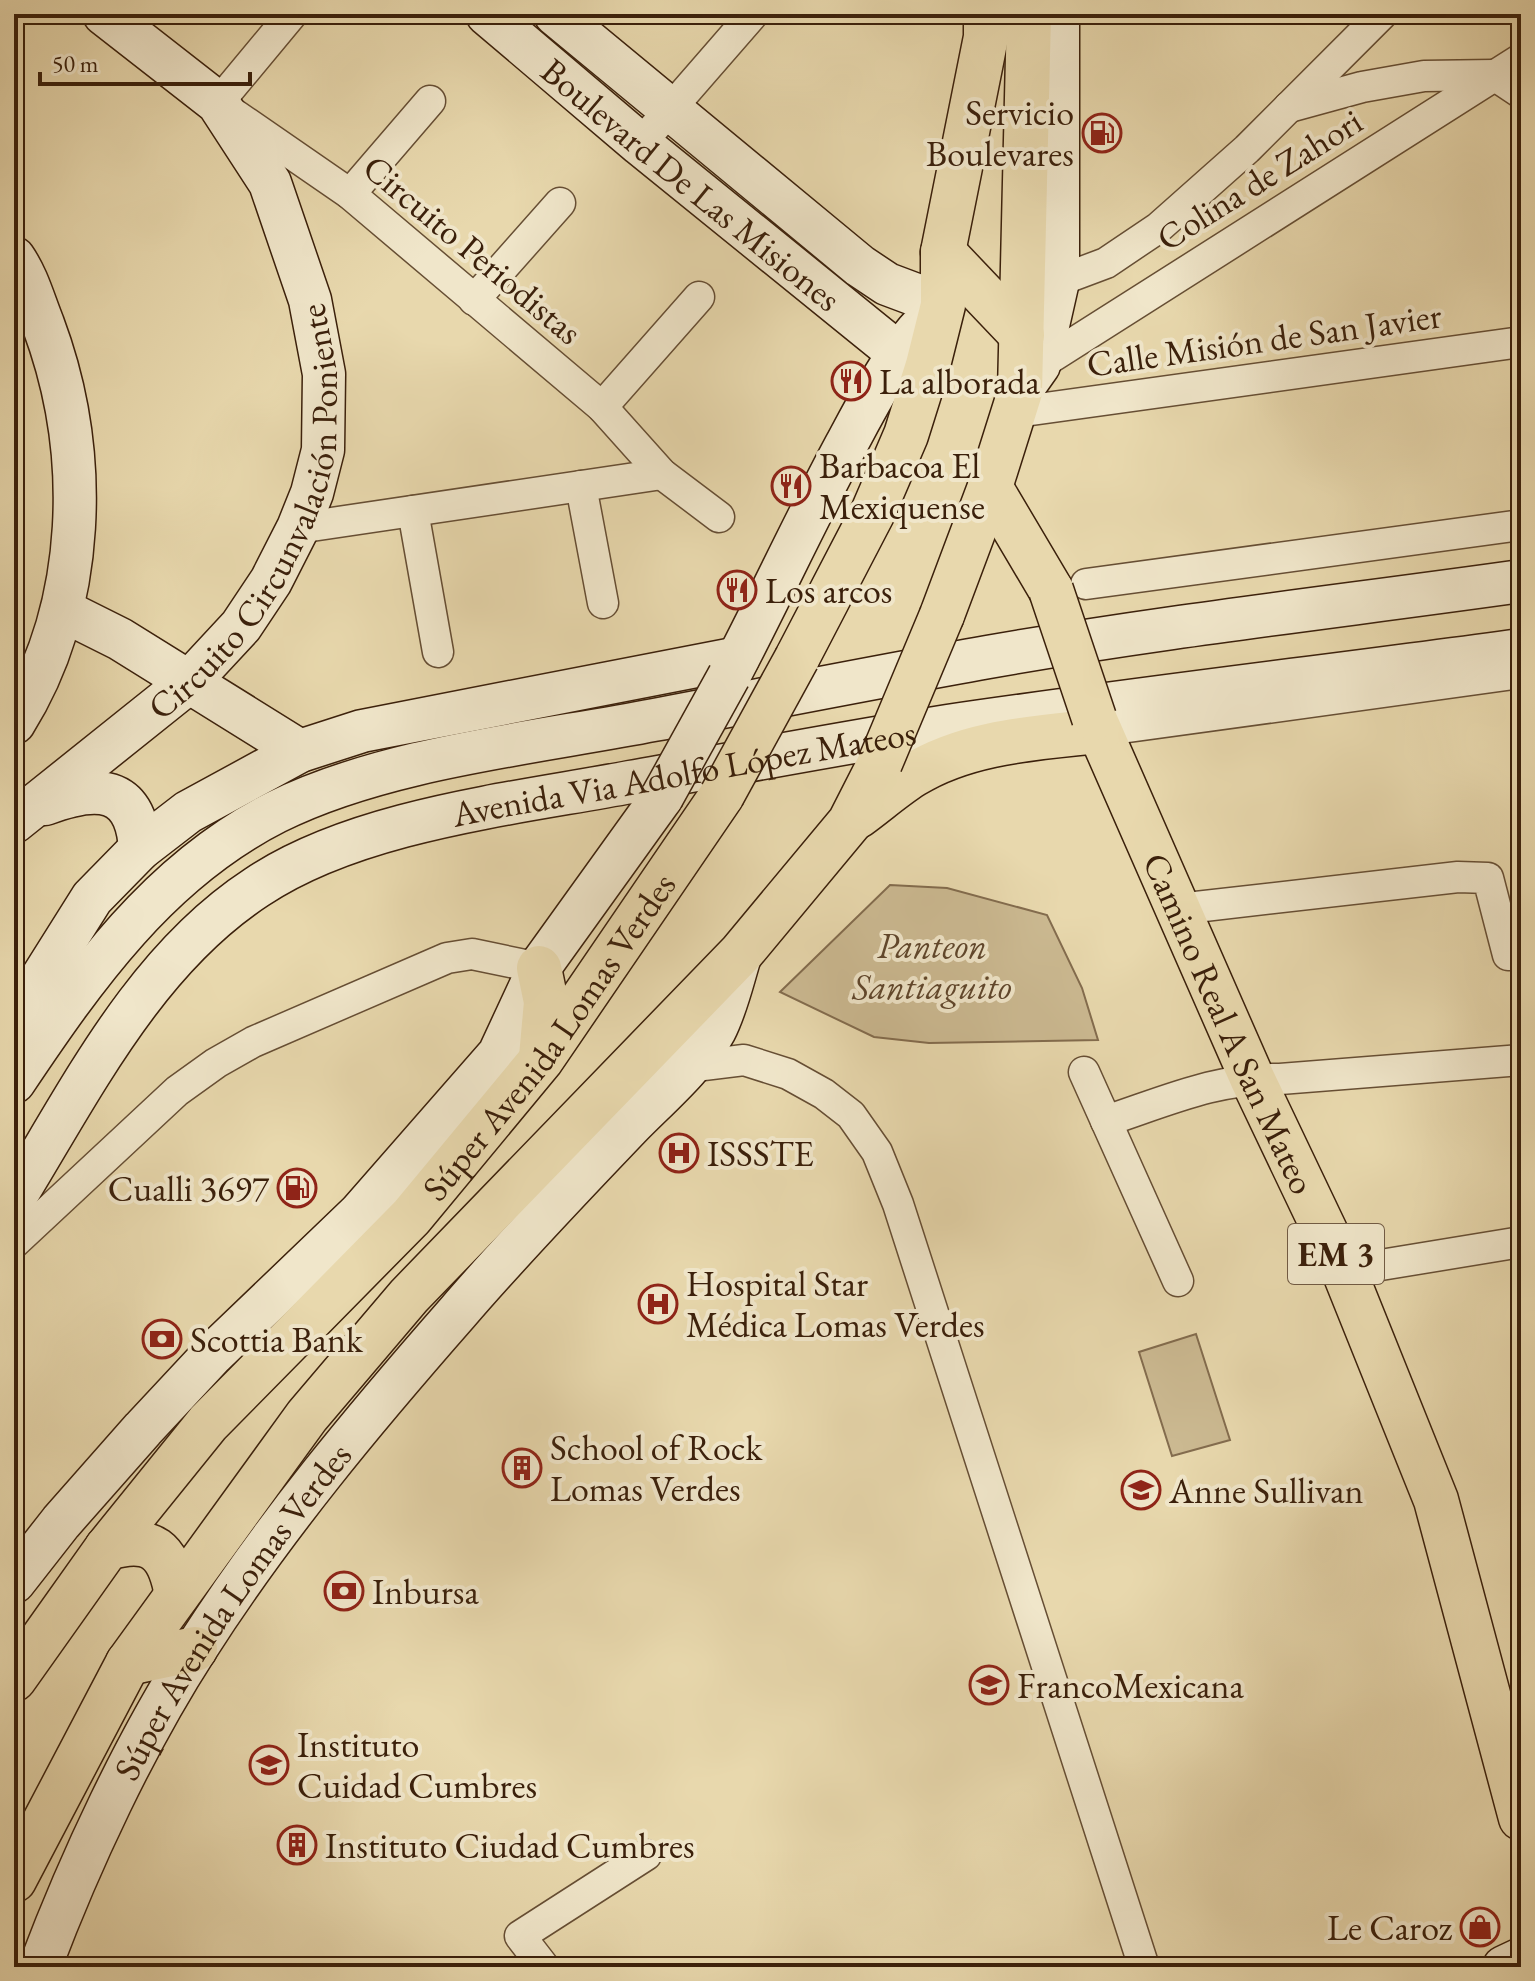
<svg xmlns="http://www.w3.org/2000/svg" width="1535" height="1981" font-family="'EB Garamond',serif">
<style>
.green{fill:#cbb991;stroke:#836c4e;stroke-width:2}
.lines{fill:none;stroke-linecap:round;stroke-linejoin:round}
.street-casing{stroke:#664e34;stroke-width:33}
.secondary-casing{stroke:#3b200b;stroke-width:45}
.primary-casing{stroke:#3b200b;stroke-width:47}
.street{stroke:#f0e6ca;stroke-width:30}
.secondary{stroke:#f0e6ca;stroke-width:42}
.primary{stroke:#e8d8ad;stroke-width:44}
.secondary-bridge-casing{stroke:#3b200b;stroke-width:45;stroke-linecap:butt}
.primary-bridge-casing{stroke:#3b200b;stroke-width:47;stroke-linecap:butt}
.secondary-bridge{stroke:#f0e6ca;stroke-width:42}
.primary-bridge{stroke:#e8d8ad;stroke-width:44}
.labels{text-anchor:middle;stroke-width:8;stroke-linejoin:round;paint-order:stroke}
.shield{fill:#f0e6ca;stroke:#715b44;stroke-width:2}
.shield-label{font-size:34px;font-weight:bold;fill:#3b200b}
.poi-label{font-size:36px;fill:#3b200b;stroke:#f0e6ca;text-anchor:start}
.street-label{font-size:36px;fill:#3b200b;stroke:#f0e6ca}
.park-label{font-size:36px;font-style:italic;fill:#5f462c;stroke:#f0e6ca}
</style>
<rect width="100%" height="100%" fill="#e8d8ad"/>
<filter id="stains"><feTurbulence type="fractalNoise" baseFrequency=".0025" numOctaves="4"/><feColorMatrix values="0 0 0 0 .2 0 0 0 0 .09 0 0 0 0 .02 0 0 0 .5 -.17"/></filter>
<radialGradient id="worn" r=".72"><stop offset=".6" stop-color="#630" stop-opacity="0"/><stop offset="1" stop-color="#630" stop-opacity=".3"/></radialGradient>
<g class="green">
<path d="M890 885 947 888 1047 915 1082 988 1098 1040 929 1043 874 1037 780 992Z"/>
<path d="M1196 1334 1230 1440 1172 1456 1139 1352Z"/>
</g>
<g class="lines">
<g class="street-casing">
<g id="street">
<path d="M292 14 218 103 350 194 602 407 662 474 719 517"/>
<path d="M1289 107 1362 87 1424 76 1494 75 1521 93"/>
<path d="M640 144 753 14"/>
<path d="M350 194 430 101"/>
<path d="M1058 281 1106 263 1158 228 1247 149 1382 14"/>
<path d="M474 300 560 203"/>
<path d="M1039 365 1521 59"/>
<path d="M602 407 699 297"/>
<path d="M1017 412 1521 342"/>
<path d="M581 486 603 603"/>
<path d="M413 511 438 652"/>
<path d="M298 528 662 474"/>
<path d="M1086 584 1521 525"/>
<path d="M1099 731 1521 673"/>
<path d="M1178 909 1458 877 1488 878 1508 955"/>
<path d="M687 1067 744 1060 788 1074 824 1094 851 1115 877 1152 898 1204 1144 1967"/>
<path d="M1084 1072 1178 1281"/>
<path d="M1106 1121C1164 1102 1219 1077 1280 1079L1521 1060"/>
<path d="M14 1243 177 1091 216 1063 253 1042 447 958 472 954 539 968"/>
<path d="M1344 1271 1521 1242"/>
<path d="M544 1967 520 1936 646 1855"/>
</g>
</g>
<g class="secondary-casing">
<g id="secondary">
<path id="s1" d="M487 14 640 144 898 353"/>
<path d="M555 14 860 266 887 284 943 305C898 344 874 393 846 445 805 521 769 600 729 676"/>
<path d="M14 258C28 278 34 302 43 324 91 452 87 606 14 723"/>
<path d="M1020 392 1039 365 1058 281V14"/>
<path d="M62 610 120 639 300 751"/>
<path d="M45 804C96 785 136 784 140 849"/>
<path id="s2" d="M14 822 189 682 241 626 271 581 298 528 312 493 323 450 324 374 310 300 270 183 218 103 104 14"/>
<path d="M14 1022 92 898 140 849 188 812 300 751 362 731 738 658"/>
<path d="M14 1082C85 976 159 871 276 812 384 758 535 743 654 720 765 699 876 677 988 657 1164 626 1343 606 1521 581"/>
<path id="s3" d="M14 1199C82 1088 145 960 257 887 357 820 513 804 630 782 736 763 842 743 948 726 1139 698 1330 676 1521 650"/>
<path d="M14 1582 61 1522 143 1429 213 1354 359 1214 499 1054 539 968 662 797"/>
<path id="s4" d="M40 1967C80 1861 135 1743 197 1647 273 1528 365 1418 458 1312 512 1249 570 1189 628 1128 657 1098 695 1067 715 1030 727 1007 733 978 741 953"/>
<path d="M1504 1967 1521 1959"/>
</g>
</g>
<g class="primary-casing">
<g id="primary">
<path d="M943 252 1022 335"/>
<path d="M990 487 1051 590"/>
<path d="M942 615 990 487 1020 392 1029 14"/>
<path d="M797 658 873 512 906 435 928 365 943 305V252L986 37V14"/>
<path id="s5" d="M1094 718 1252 1078 1344 1271 1436 1500 1521 1818"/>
<path d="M858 816C876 803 894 787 913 775 968 741 1036 738 1099 731"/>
<path d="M539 968 546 1002 541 1057"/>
<path d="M107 1548C152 1535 169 1550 177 1595"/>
<path d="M128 1663 195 1649"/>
<path id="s6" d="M14 1679 107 1548 208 1423 411 1217 541 1060 722 795"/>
<path d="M14 1880 128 1663 307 1416 409 1296 741 953 850 822 880 763"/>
</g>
</g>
<use href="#street" class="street"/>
<use href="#secondary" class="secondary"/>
<use href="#primary" class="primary"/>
<g class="secondary-bridge-casing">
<path id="secondary-bridge" d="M662 797 729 676"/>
</g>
<g class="primary-bridge-casing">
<g id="primary-bridge">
<path d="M1051 590 1094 718"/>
<path d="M880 763 942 615"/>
<path d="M722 795 797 658"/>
</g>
</g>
<use href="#secondary-bridge" class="secondary-bridge"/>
<use href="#primary-bridge" class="primary-bridge"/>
</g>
<defs>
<g id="fuel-ring" transform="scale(2)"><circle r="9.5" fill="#f0e6ca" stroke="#8f2418" stroke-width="1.5"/><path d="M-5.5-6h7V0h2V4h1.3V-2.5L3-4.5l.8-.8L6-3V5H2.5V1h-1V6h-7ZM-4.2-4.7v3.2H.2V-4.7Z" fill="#8f2418"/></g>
<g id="restaurant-ring" transform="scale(2)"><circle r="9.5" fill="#f0e6ca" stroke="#8f2418" stroke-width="1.5"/><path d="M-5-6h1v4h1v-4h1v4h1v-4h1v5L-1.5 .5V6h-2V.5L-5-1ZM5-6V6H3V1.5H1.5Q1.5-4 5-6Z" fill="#8f2418"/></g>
<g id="hospital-ring" transform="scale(2)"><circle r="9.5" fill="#f0e6ca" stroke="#8f2418" stroke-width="1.5"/><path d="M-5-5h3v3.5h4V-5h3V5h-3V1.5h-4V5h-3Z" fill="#8f2418"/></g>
<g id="bank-ring" transform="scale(2)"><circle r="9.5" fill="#f0e6ca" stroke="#8f2418" stroke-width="1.5"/><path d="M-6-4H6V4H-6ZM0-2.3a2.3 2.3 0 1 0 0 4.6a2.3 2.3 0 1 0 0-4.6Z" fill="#8f2418"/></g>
<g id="building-ring" transform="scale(2)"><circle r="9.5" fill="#f0e6ca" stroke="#8f2418" stroke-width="1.5"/><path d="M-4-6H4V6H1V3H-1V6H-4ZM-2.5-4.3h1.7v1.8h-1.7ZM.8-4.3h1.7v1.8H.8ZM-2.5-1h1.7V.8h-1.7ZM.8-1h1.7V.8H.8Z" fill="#8f2418"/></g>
<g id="school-ring" transform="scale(2)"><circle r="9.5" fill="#f0e6ca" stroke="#8f2418" stroke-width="1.5"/><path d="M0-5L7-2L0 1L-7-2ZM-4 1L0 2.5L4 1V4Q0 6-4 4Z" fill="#8f2418"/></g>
<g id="shop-ring" transform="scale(2)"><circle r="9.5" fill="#f0e6ca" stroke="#8f2418" stroke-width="1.5"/><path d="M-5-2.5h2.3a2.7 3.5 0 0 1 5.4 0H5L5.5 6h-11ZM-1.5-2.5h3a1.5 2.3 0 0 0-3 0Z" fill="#8f2418"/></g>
</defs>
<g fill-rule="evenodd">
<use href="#fuel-ring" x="1102" y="133"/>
<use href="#restaurant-ring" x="851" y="381"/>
<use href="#restaurant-ring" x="791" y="486"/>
<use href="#restaurant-ring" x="737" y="590"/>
<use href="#hospital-ring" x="679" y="1153"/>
<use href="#fuel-ring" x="297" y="1188"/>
<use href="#hospital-ring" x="658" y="1304"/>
<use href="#bank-ring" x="162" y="1339"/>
<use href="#building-ring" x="522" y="1468"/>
<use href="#school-ring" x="1141" y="1490"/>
<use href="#bank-ring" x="344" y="1591"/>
<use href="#school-ring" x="989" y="1685"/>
<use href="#school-ring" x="269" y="1765"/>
<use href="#building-ring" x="297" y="1845"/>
<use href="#shop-ring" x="1480" y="1927"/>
</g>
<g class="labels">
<rect class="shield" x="1288" y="1224" width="96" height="60" rx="6"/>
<g class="shield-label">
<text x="1336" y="1266">EM 3</text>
</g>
<g class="poi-label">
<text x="1074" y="125" text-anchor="end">Servicio<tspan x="1074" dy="41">Boulevares</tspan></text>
<text x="879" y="394">La alborada</text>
<text x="819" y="478">Barbacoa El<tspan x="819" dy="41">Mexiquense</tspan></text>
<text x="765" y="603">Los arcos</text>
<text x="707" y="1166">ISSSTE</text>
<text x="269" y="1201" text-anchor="end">Cualli 3697</text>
<text x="686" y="1296">Hospital Star<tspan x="686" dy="41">Médica Lomas Verdes</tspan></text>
<text x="190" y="1352">Scottia Bank</text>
<text x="550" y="1460">School of Rock<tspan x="550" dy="41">Lomas Verdes</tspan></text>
<text x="1169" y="1503">Anne Sullivan</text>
<text x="372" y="1604">Inbursa</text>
<text x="1017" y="1698">FrancoMexicana</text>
<text x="297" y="1757">Instituto<tspan x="297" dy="41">Cuidad Cumbres</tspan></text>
<text x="325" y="1858">Instituto Ciudad Cumbres</text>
<text x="1452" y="1940" text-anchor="end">Le Caroz</text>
</g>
<g class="street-label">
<text transform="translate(1259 179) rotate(-32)" y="13">Colina de Zahori</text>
<text dy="13" stroke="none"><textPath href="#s1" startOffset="266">Boulevard De Las Misiones</textPath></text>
<text transform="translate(473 249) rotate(40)" y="13">Circuito Periodistas</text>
<text transform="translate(1264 339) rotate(-8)" y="13">Calle Misión de San Javier</text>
<text dy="13" stroke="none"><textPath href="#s2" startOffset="410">Circuito Circunvalación Poniente</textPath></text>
<text dy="13" stroke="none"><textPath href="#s3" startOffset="844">Avenida Via Adolfo López Mateos</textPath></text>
<text dy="13" stroke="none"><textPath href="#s5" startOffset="334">Camino Real A San Mateo</textPath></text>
<text dy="13" stroke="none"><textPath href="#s6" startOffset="838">Súper Avenida Lomas Verdes</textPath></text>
<text dy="13" stroke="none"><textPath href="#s4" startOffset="406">Súper Avenida Lomas Verdes</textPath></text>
</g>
<g class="park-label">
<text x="932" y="958">Panteon<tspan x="932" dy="41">Santiaguito</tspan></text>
</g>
</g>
<rect width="1535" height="1981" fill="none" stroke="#e8d8ad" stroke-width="48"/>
<rect x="16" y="16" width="1503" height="1949" fill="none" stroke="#3b200b" stroke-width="4"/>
<rect x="24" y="24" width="1487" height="1933" fill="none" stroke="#3b200b" stroke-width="2"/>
<path d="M40 72v12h210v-12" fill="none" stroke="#3b200b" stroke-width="4"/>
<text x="52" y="72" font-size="24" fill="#3b200b" stroke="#f0e6ca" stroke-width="6" paint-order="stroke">50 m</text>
<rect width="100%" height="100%" filter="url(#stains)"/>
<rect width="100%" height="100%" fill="url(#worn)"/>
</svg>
